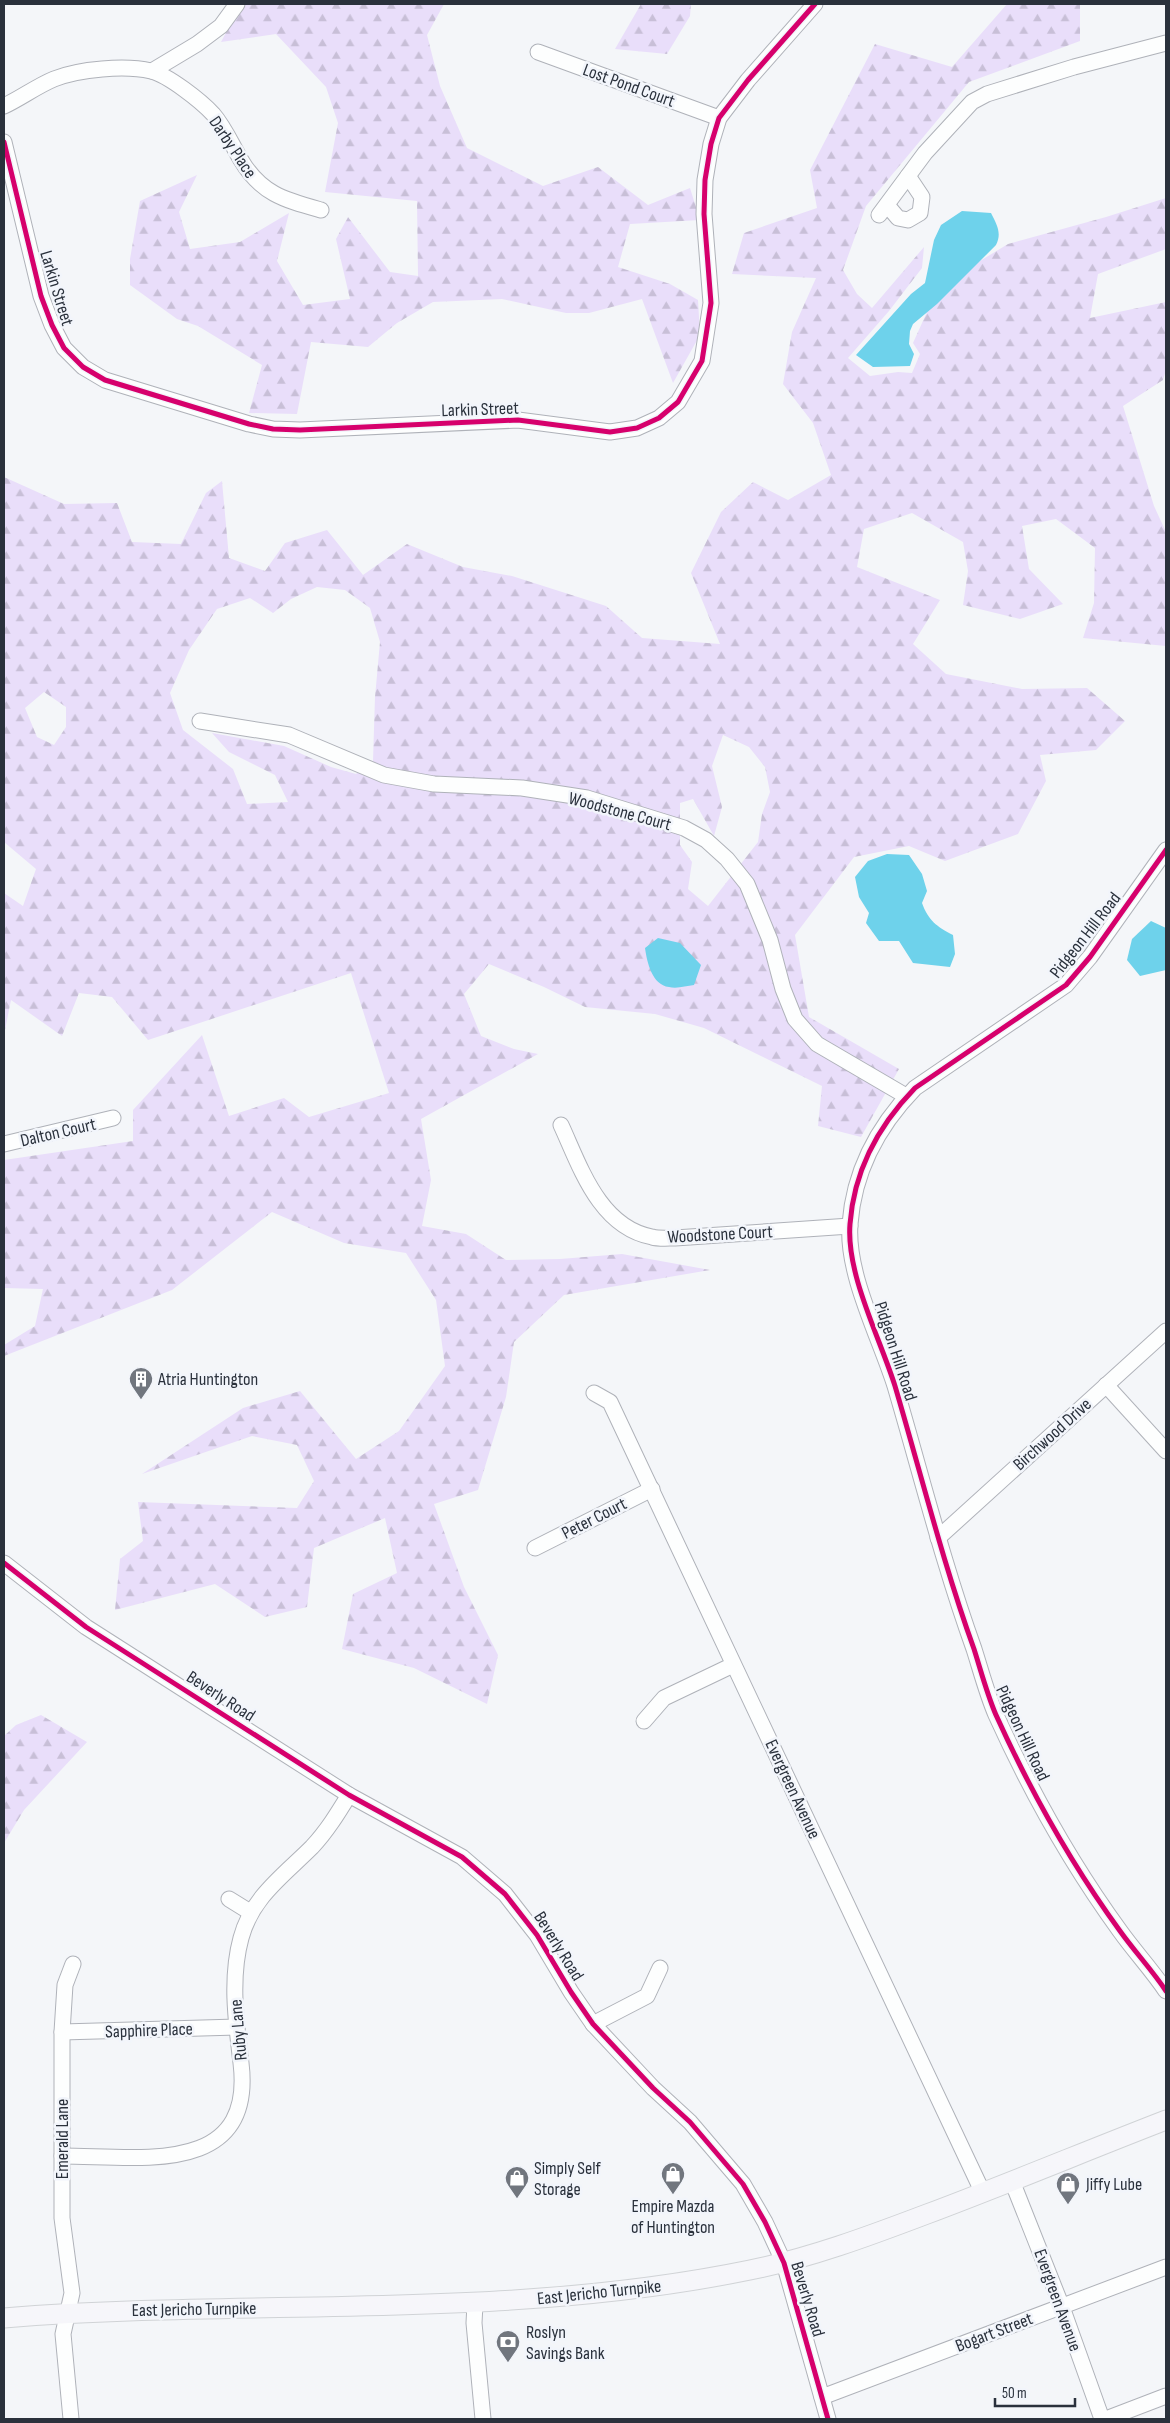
<svg xmlns="http://www.w3.org/2000/svg" width="1170" height="2423" font-family="'Sofia Sans Condensed',sans-serif">
<style>
.forest{fill:url(#forest-firs);fill-rule:evenodd}
.water{fill:#6ed2eb}
.lines{fill:none;stroke-linecap:round;stroke-linejoin:round}
.minor-casing{stroke:#afb2b9;stroke-width:17}
.major-casing{stroke:#d0d3d6;stroke-width:21}
.minor{stroke:#fdfefe;stroke-width:15}
.major{stroke:#f6f6fa;stroke-width:19}
.cycleway-casing{stroke:#f2f5fb;stroke-width:8}
.cycleway{stroke:#d6006c;stroke-width:5}
.labels{text-anchor:middle;stroke-width:5;stroke-linejoin:round;paint-order:stroke}
.street-label{font-size:18px;fill:#2a313c;stroke:#f2f5fb}
.poi-label{font-size:18px;fill:#2a313c;stroke:#f2f5fb;text-anchor:start}
</style>
<defs>
<pattern id="forest-firs" width="22" height="20" patternUnits="userSpaceOnUse" patternTransform="scale(1.25)"><rect width="22" height="20" fill="#e9defa"/><path d="M5 1l3.5 6h-7zM16 11l3.5 6h-7z" fill="#c8bfd7"/></pattern>
</defs>
<rect width="100%" height="100%" fill="#f4f6f9"/>
<g class="forest">
<path d="M241 4H444L427 35 440 86 467 148 543 186 598 167 648 205 690 188 700 220 630 224 618 267 670 284 698 300 700 335 673 383 642 299 589 313H566L502 299 433 302 397 323 368 347 311 342 297 414 249 413 262 365 198 326 177 319 130 285V259L140 201 197 175 179 212 190 249 240 242 289 213 277 261 303 305 350 299 336 239 348 217 390 272 418 276 417 201 325 192 338 123 326 87 276 34 221 42Z"/>
<path d="M641 4H691L690 16 667 54 615 49Z"/>
<path d="M1007 4H1080V41L969 82 866 206 843 270 857 294 872 308 924 247 922 268 889 311 848 358 870 376 898 372 912 373 920 354 913 343 931 303 975 264 1008 244 1106 217 1166 198V249L1098 274 1090 318 1166 302V370L1163 380 1123 406 1154 506 1166 532V646L1083 638 1094 603 1095 548 1056 519 1022 526 1029 569 1063 604 1020 619 963 605 968 571 963 542 912 513 864 529 857 567 940 600 913 644 946 674 1022 689 1087 688 1125 721 1096 750 1040 755 1046 781 1018 834 945 861 909 846 854 857 795 935 809 1017 899 1069 861 1137 818 1126 822 1086 704 1028 655 1014 585 1007 544 987 489 964 464 994 481 1036 514 1049 538 1054 421 1119 431 1180 422 1226 466 1234 506 1260 560 1259 622 1254 710 1270 564 1295 514 1342 506 1397 478 1490 434 1504 464 1587 498 1655 487 1704 414 1668 342 1649 353 1594 397 1573 385 1518 314 1548 307 1607 265 1617 215 1584 115 1610 120 1559 143 1541 138 1502 297 1508 314 1481 297 1445 252 1436 142 1474 243 1408 300 1391 356 1459 399 1431 445 1366 436 1300 406 1253 344 1243 272 1212 172 1290 4 1356V1345L35 1326 43 1289 4 1288V1160L133 1141V1110L202 1035 229 1116 284 1098 309 1117 389 1093 351 973 148 1040 112 997 79 993 62 1036 11 1000 4 1035V893L23 906 36 869 4 842V477L64 504 117 503 132 542 181 544 206 493 222 481 229 558 265 571 285 543 327 530 363 575 407 544 463 567 512 576 606 606 642 638 720 644 691 573 721 512 753 482 788 500 831 475 813 423 783 384 792 332 816 278 732 274 744 233 817 208 810 170 875 44 952 67ZM317 587 345 590 370 608 380 642 375 697 373 761 356 774 331 767 284 746 212 733 229 752 275 775 288 802 247 804 233 769 183 730 170 693 189 650 217 609 250 598 273 613 291 599ZM44 692 66 707V727L54 745 37 737 25 708ZM723 735 749 747 765 767 770 792 762 814 758 842 708 906 688 889 692 862 680 845V803L693 799 714 836 722 807 712 766Z"/>
<path d="M41 1715 87 1742 24 1810 4 1843V1736L16 1725Z"/>
</g>
<g class="water">
<path d="M962 211 991 213C997 225 1002 233 996 245L937 304 913 324 910 331 909 344 914 354 910 366 873 367 856 355 911 294 925 283 934 240 941 225Z"/>
<path d="M887 854 909 855 922 874 927 891 922 903C928 920 937 927 953 935L955 954 950 967 913 963 899 941H879L866 923 869 913 859 897 855 877 868 861Z"/>
<path d="M1151 921 1166 928V970L1140 976 1127 960 1132 939Z"/>
<path d="M658 938 680 943 701 965 694 985C686 986 677 989 669 987 652 985 647 962 645 948Z"/>
</g>
<g class="lines">
<g class="minor-casing">
<g id="minor">
<path d="M538 52 719 118"/>
<path d="M152 71 197 44 221 26 237 4"/>
<path d="M4 106C21 98 37 86 54 79 79 69 125 65 151 71 168 75 201 101 213 114 225 128 232 145 241 160 261 194 285 200 321 210"/>
<path d="M4 142 41 296 52 325 64 348 83 367 105 380 249 424 273 429 300 430 518 420 610 432 637 428 659 418 678 402 702 361 711 303 704 214 705 180 711 144 719 118 748 80 815 4"/>
<path d="M887 205 898 218 908 220 920 213 922 197 908 176"/>
<path d="M879 215 925 153 972 102 987 94 1074 67 1166 43"/>
<path d="M200 721 289 735 384 775 434 784 522 788 587 798 684 828 706 840 727 859 747 884 770 940 783 989 795 1019 817 1044 906 1096"/>
<path d="M1166 850 1090 957 1066 985 915 1088C878 1126 854 1170 850 1224 846 1274 880 1338 895 1386 921 1474 943 1563 974 1649 981 1671 987 1694 996 1715 1030 1790 1072 1865 1120 1931 1135 1952 1152 1970 1166 1991"/>
<path d="M561 1125C580 1166 599 1227 652 1237 659 1239 668 1238 675 1238L850 1226"/>
<path d="M4 1144 113 1118"/>
<path d="M1106 1385 1166 1451"/>
<path d="M594 1393 610 1402 983 2193"/>
<path d="M938 1538 1166 1331"/>
<path d="M535 1548 652 1489"/>
<path d="M4 1563 86 1627 349 1795 462 1857 505 1894 537 1935 571 1992 593 2024 653 2088 690 2122 743 2184 765 2222 784 2263 828 2419"/>
<path d="M644 1721 664 1698 733 1665"/>
<path d="M229 1899 250 1912"/>
<path d="M593 2024 647 1996 660 1968"/>
<path d="M62 2032 237 2027"/>
<path d="M62 2156C137 2156 255 2178 241 2063 236 2022 230 1978 241 1938 252 1897 283 1876 312 1847 327 1831 338 1813 349 1795"/>
<path d="M1012 2181 1062 2307 1102 2419"/>
<path d="M475 2304 474 2323 483 2419"/>
<path d="M822 2397 1166 2267"/>
<path d="M71 2419 63 2334 72 2293 62 2218V2032L65 1985 73 1964"/>
<path d="M1106 2419 1166 2396"/>
</g>
</g>
<g class="major-casing">
<path id="major" d="M4 2318C253 2298 502 2321 750 2270 810 2258 869 2236 927 2214 1007 2184 1086 2151 1166 2120"/>
</g>
<use href="#minor" class="minor"/>
<use href="#major" class="major"/>
<g class="cycleway-casing">
<g id="cycleway">
<path d="M4 142 41 296 52 325 64 348 83 367 105 380 249 424 273 429 300 430 518 420 610 432 637 428 659 418 678 402 702 361 711 303 704 214 705 180 711 144 719 118 748 80 815 4"/>
<path d="M1166 850 1090 957 1066 985 915 1088C878 1126 854 1170 850 1224 846 1274 880 1338 895 1386 921 1474 943 1563 974 1649 981 1671 987 1694 996 1715 1030 1790 1072 1865 1120 1931 1135 1952 1152 1970 1166 1991"/>
<path d="M4 1563 86 1627 349 1795 462 1857 505 1894 537 1935 571 1992 593 2024 653 2088 690 2122 743 2184 765 2222 784 2263 828 2419"/>
</g>
</g>
<use href="#cycleway" class="cycleway"/>
</g>
<defs>
<g id="building-pin" transform="scale(1.25)"><path d="M0 17L-7.5 6A9.5 9.5 0 1 1 7.5 6Z" fill="#71767e" stroke="#f2f5fb"/><path d="M-4-6H4V6H1V3H-1V6H-4ZM-2.5-4.3h1.7v1.8h-1.7ZM.8-4.3h1.7v1.8H.8ZM-2.5-1h1.7V.8h-1.7ZM.8-1h1.7V.8H.8Z" fill="#fff"/></g>
<g id="shop-pin" transform="scale(1.25)"><path d="M0 17L-7.5 6A9.5 9.5 0 1 1 7.5 6Z" fill="#71767e" stroke="#f2f5fb"/><path d="M-5-2.5h2.3a2.7 3.5 0 0 1 5.4 0H5L5.5 6h-11ZM-1.5-2.5h3a1.5 2.3 0 0 0-3 0Z" fill="#fff"/></g>
<g id="bank-pin" transform="scale(1.25)"><path d="M0 17L-7.5 6A9.5 9.5 0 1 1 7.5 6Z" fill="#71767e" stroke="#f2f5fb"/><path d="M-6-4H6V4H-6ZM0-2.3a2.3 2.3 0 1 0 0 4.6a2.3 2.3 0 1 0 0-4.6Z" fill="#fff"/></g>
</defs>
<g fill-rule="evenodd">
<use href="#building-pin" x="141" y="1379"/>
<use href="#shop-pin" x="673" y="2174"/>
<use href="#shop-pin" x="517" y="2178"/>
<use href="#shop-pin" x="1068" y="2184"/>
<use href="#bank-pin" x="508" y="2342"/>
</g>
<g class="labels">
<g class="street-label">
<text transform="translate(629 85) rotate(20)" y="6">Lost Pond Court</text>
<text transform="translate(233 147) rotate(56)" y="6">Darby Place</text>
<text transform="translate(57 288) rotate(73)" y="6">Larkin Street</text>
<text transform="translate(480 409) rotate(-2)" y="6">Larkin Street</text>
<text transform="translate(620 811) rotate(15)" y="6">Woodstone Court</text>
<text transform="translate(1085 935) rotate(-52)" y="6">Pidgeon Hill Road</text>
<text transform="translate(58 1132) rotate(-13)" y="6">Dalton Court</text>
<text transform="translate(720 1234) rotate(-3)" y="6">Woodstone Court</text>
<text transform="translate(896 1351) rotate(72)" y="6">Pidgeon Hill Road</text>
<text transform="translate(1052 1434) rotate(-42)" y="6">Birchwood Drive</text>
<text transform="translate(594 1518) rotate(-27)" y="6">Peter Court</text>
<text transform="translate(221 1696) rotate(33)" y="6">Beverly Road</text>
<text transform="translate(1023 1733) rotate(65)" y="6">Pidgeon Hill Road</text>
<text transform="translate(793 1789) rotate(65)" y="6">Evergreen Avenue</text>
<text transform="translate(559 1946) rotate(58)" y="6">Beverly Road</text>
<text transform="translate(149 2030) rotate(-2)" y="6">Sapphire Place</text>
<text transform="translate(238 2030) rotate(-95)" y="6">Ruby Lane</text>
<text transform="translate(62 2139) rotate(-90)" y="6">Emerald Lane</text>
<text transform="translate(599 2292) rotate(-6)" y="6">East Jericho Turnpike</text>
<text transform="translate(808 2299) rotate(73)" y="6">Beverly Road</text>
<text transform="translate(1058 2300) rotate(70)" y="6">Evergreen Avenue</text>
<text transform="translate(194 2309) rotate(-1)" y="6">East Jericho Turnpike</text>
<text transform="translate(994 2332) rotate(-21)" y="6">Bogart Street</text>
</g>
<g class="poi-label">
<text x="158" y="1385">Atria Huntington</text>
<text x="534" y="2174">Simply Self<tspan x="534" dy="21">Storage</tspan></text>
<text x="1086" y="2190">Jiffy Lube</text>
<text x="673" y="2212" text-anchor="middle">Empire Mazda<tspan x="673" dy="21">of Huntington</tspan></text>
<text x="526" y="2338">Roslyn<tspan x="526" dy="21">Savings Bank</tspan></text>
</g>
</g>
<rect width="1170" height="2423" fill="none" stroke="#2a313c" stroke-width="10"/>
<path d="M995 2398v8h80v-8" fill="none" stroke="#2a313c" stroke-width="2.5"/>
<text x="1002" y="2398" font-size="15" fill="#2a313c" stroke="#f2f5fb" stroke-width="4" paint-order="stroke">50 m</text>
</svg>
